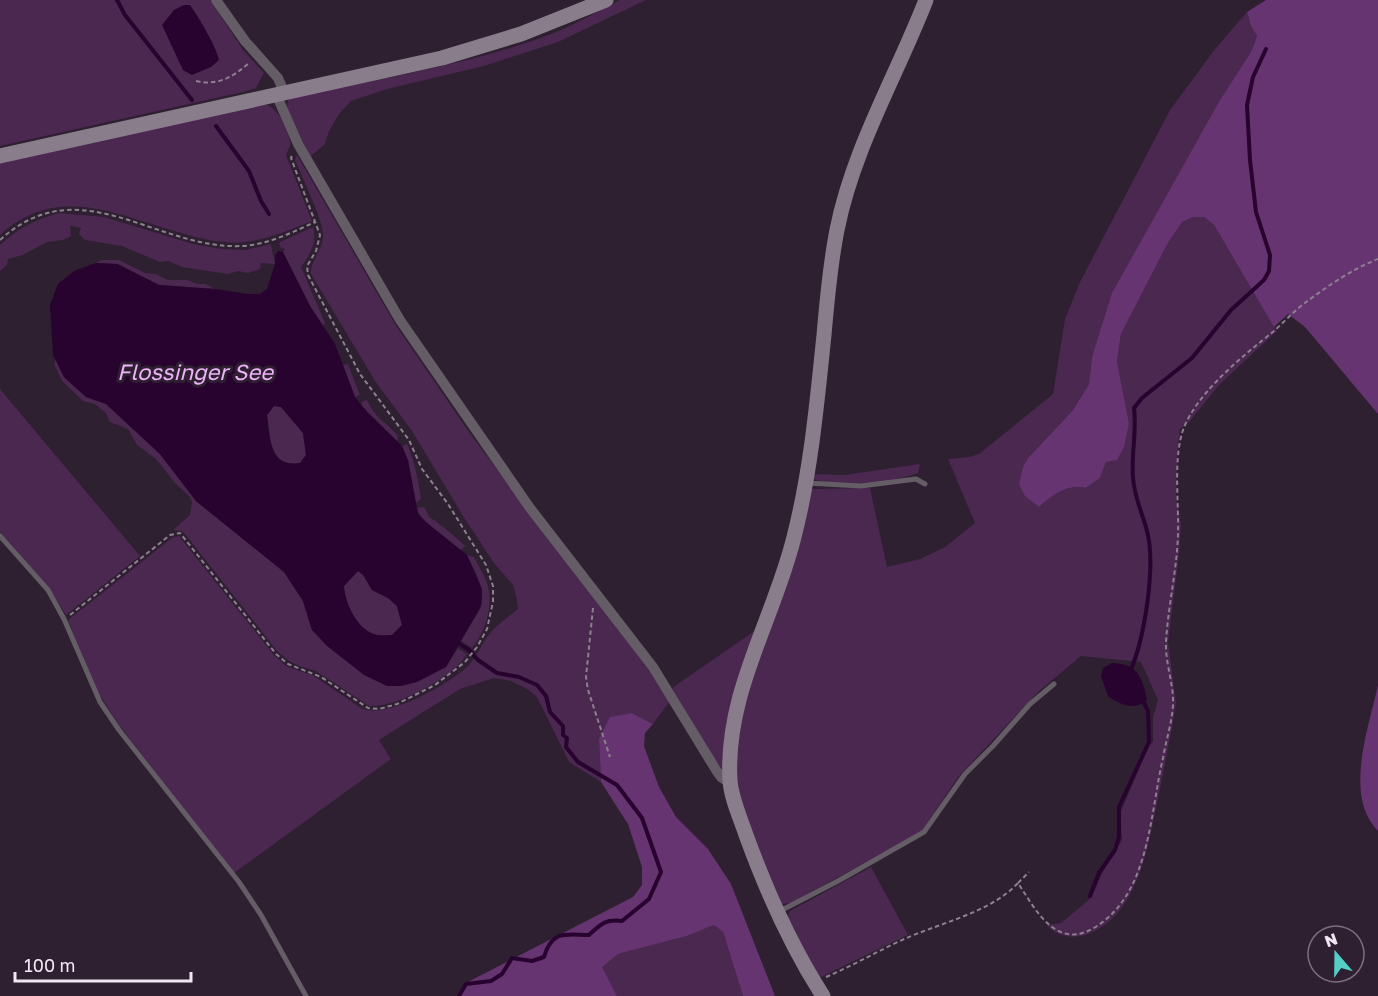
<svg xmlns="http://www.w3.org/2000/svg" width="1378" height="996" font-family="'Golos Text',sans-serif">
<style>
.green{fill:#4a2850}
.forest{fill:#663470}
.water{fill:#28032f;fill-rule:evenodd}
.lines{fill:none;stroke-linecap:round;stroke-linejoin:round}
.stream{stroke:#28032f;stroke-width:4}
.path{stroke:#8d808f;stroke-width:2;stroke-dasharray:4.5 3;stroke-linecap:butt}
.service{stroke:#655d66;stroke-width:5}
.minor{stroke:#655d66;stroke-width:10}
.secondary{stroke:#897d8b;stroke-width:15}
.labels{text-anchor:middle;stroke-width:6;stroke-linejoin:round;paint-order:stroke}
.water-label{font-size:22px;font-style:italic;fill:#edb3f9;stroke:#2e1f31}
</style>
<rect width="100%" height="100%" fill="#2e1f31"/>
<g class="green">
<path d="M0 0H210L243 50 264 73 256 88 243 92 0 146Z"/>
<path d="M620 0H646L558 42 484 66 387 89 351 101 339 114 329 131 325 144 311 156C303 141 284 118 288 100L300 94C385 78 473 64 554 33 576 24 598 11 620 0Z"/>
<path d="M1247 12 1251 26 1257 36 1252 50 1220 100 1184 167 1092 357 1089 384 1073 410 1028 458 1039 507C1054 494 1067 484 1086 488L1100 478 1106 462 1129 423 1117 361 1121 334 1168 243 1182 222 1193 217H1204L1214 225 1277 331 1219 385 1190 421 1180 429 1177 454 1176 497 1181 524 1179 554 1168 642 1176 703 1173 722C1168 748 1163 773 1158 799 1148 846 1138 918 1085 935 1071 939 1056 936 1047 925L1061 923 1091 898 1103 871 1122 840 1120 814 1149 745 1153 742V717L1158 700 1141 662 1081 656 1037 693 959 776 921 832 791 903 782 904 762 861 739 801 735 770 742 707 810 489 870 488 887 567 920 559 945 547 975 523 948 459 969 457 979 454 1053 394 1065 319 1080 282 1170 110 1215 49Z"/>
<path d="M265 104C281 110 285 127 291 143L286 155 312 221C284 232 254 246 223 242 146 234 70 171 0 235V162Z"/>
<path d="M297 155 395 324 471 435 653 675 670 701 653 724 632 713 599 739 601 782 569 762 537 697 527 689 511 681 494 678 460 689 379 740 391 759 234 873 119 725 94 686 68 620 172 538 179 536 274 655 286 666 314 676 361 708C386 720 450 684 469 665 478 655 483 640 493 630 500 623 509 616 518 609L517 600 513 585 494 563 463 516 412 431 375 381 311 274C310 260 324 249 323 234 322 218 302 177 295 160Z"/>
<path d="M59 213 104 217 193 244 222 249 245 250 271 244 275 264 261 263 260 269 248 273 238 271 228 274 182 267 168 261 160 262 122 246 85 240 79 234 81 228 70 226 71 236 63 240 47 242 23 255 8 259 7 265 0 271V245C20 227 34 220 59 213Z"/>
<path d="M313 227C318 243 310 254 301 267L325 323 323 326 310 306 283 252 285 249 281 248 279 244 280 242Z"/>
<path d="M101 260H119L145 273 156 274 168 280H187L198 284H205L215 289 159 285 118 264 96 263Z"/>
<path d="M56 360 64 377 86 397 106 404 160 454 196 501 284 572 303 601 312 630 446 667 458 648 467 654C453 678 396 708 369 706L316 671 299 666 289 661 278 652 185 534 181 531 173 530 190 515 192 503 190 497 175 483 156 459 137 445 128 429 110 422 106 413 95 404 83 401 62 381 54 364Z"/>
<path d="M348 364 360 395 355 397 343 365Z"/>
<path d="M0 389 140 556 66 615C48 584 24 559 0 532Z"/>
<path d="M367 400C376 420 385 420 398 436L397 441 361 405 363 401Z"/>
<path d="M274 406 281 407 303 433 306 455 300 463C269 468 271 438 267 415Z"/>
<path d="M407 444C415 462 418 480 421 499L416 503 408 460 402 446Z"/>
<path d="M920 464 918 473C890 483 842 488 813 479V474L844 475Z"/>
<path d="M424 507 430 518C436 520 459 540 466 546L460 550C448 540 420 523 417 508Z"/>
<path d="M467 555 474 557C478 565 484 574 487 583 494 604 486 631 472 648L461 641C467 630 474 620 480 609 488 592 474 570 467 555Z"/>
<path d="M358 571 363 574 372 590 388 598 397 606 402 625 392 635C387 635 382 636 377 635 357 631 345 604 344 586Z"/>
<path d="M756 630 724 766 722 768 715 762 672 688Z"/>
<path d="M871 867 908 935 821 977 817 976 787 917 790 911Z"/>
<path d="M714 925 723 932 743 996H617L601 967 618 954 687 936Z"/>
</g>
<g class="forest">
<path d="M1266 0H1378V414L1305 327 1288 314 1274 327 1214 225 1204 217H1193L1182 222 1168 243 1121 334 1117 361 1129 423 1124 447 1117 460 1106 462 1100 478 1086 488C1067 484 1054 494 1039 507L1025 496 1019 484 1023 467 1028 458 1073 410 1089 384 1092 357 1112 293 1220 100 1252 50 1257 36 1251 26 1247 12Z"/>
<path d="M1378 685V831C1343 796 1369 727 1378 685Z"/>
<path d="M632 713 653 724 645 733 644 746 659 787 676 817 708 849 731 884 775 996H743L723 932 714 925 687 936 618 954 602 967 617 996H457L466 983 633 897 642 885V867L628 824 601 782 599 739 610 717Z"/>
</g>
<g class="water">
<path d="M184 5H190C199 18 215 44 219 60L211 67 192 75 183 70 162 25 174 10Z"/>
<path d="M278 251 283 252 310 306 335 344 355 397 367 412 402 446 408 460 418 514 426 522 467 555 482 589 481 606 446 667 417 682 401 686H387L364 675 327 646 312 630 303 601 284 572 196 501 160 454 106 404 86 397 64 377 53 355 50 305 58 284 74 271 96 263 117 264 159 285 215 289 248 294H260L267 289 275 264V256ZM274 406 281 407 303 433 306 455 300 463C269 468 270 438 267 415ZM358 571 363 575 372 590 388 598 397 606 402 625 392 635C387 635 382 636 377 635 358 631 345 604 344 586Z"/>
<path d="M1112 663C1138 664 1142 677 1147 700 1135 711 1120 705 1108 696L1101 676 1103 668Z"/>
</g>
<g class="lines">
<g class="stream">
<path d="M117 0 125 15 192 100"/>
<path d="M216 126 249 171 261 201 269 214"/>
<path d="M1132 667C1145 634 1156 565 1147 531 1142 512 1134 497 1133 477 1131 454 1137 432 1134 408L1142 398 1192 358 1231 310 1264 280 1269 271 1270 255 1256 212 1250 160 1247 105 1253 77 1266 49"/>
<path d="M1090 896 1099 873 1115 850 1119 837V807L1149 742 1148 711 1144 703"/>
<path d="M459 996 466 984 491 981 502 974 512 958 532 961 544 957C552 929 567 935 589 935 601 924 605 919 622 921L649 899 661 872 642 818 617 785 578 762 566 747 567 738 563 735V726L550 712 546 696 537 685 519 677 497 673 478 660 469 650 460 644"/>
</g>
<g class="path">
<path d="M196 81C218 86 233 77 249 63"/>
<path d="M0 240C80 167 156 250 242 246 267 245 293 232 315 222"/>
<path d="M593 608 586 677 588 690 610 757"/>
<path d="M70 615 170 535 180 533 276 654 288 664 321 677 368 708 379 709 397 704 435 685 465 662 477 647 487 629 493 602V586L486 565 448 504 422 469 409 440 360 374 308 275 307 266 316 251 320 235 291 158 292 155"/>
<path d="M1018 883 1029 872"/>
<path d="M826 977C852 966 876 952 902 940 939 923 990 913 1018 883 1037 912 1057 952 1097 926 1150 892 1150 813 1163 758 1166 740 1172 723 1173 705 1174 684 1165 663 1166 642 1168 606 1177 570 1178 534 1179 502 1173 460 1183 430 1197 392 1243 356 1274 331 1283 323 1291 314 1301 306 1323 289 1352 269 1378 259"/>
</g>
<g class="service">
<path d="M807 483 861 486 916 479 925 484"/>
<path d="M0 536 48 590 64 619 100 702 119 730 239 882 261 915 306 996"/>
<path d="M780 911 838 881 924 832 965 774 993 746 1030 704 1054 684"/>
</g>
<g class="minor">
<path d="M216 0 245 41 278 78 284 92"/>
<path d="M276 94 298 144 400 320 530 508 653 667 716 770 721 777 730 783"/>
</g>
<g class="secondary">
<path d="M0 156 442 58 521 34 606 0"/>
<path d="M823 996C791 946 766 890 746 835 740 817 731 798 730 780 725 693 774 619 794 537 811 471 817 402 824 335 827 300 830 265 837 230 853 149 896 77 926 0"/>
</g>
</g>
<g class="labels">
<g class="water-label">
<text x="195" y="380">Flossinger See</text>
</g>
</g>
<g transform="translate(1336 954) rotate(340)"><circle r="28" fill="#2e1f31" stroke="#7c6f7f" stroke-width="1.5"/>
<path d="M0-4.5L10 22L0 15L-10 22Z" fill="#55cec5"/>
<text y="-9" font-size="16" font-weight="bold" text-anchor="middle" fill="#f1e7f3">N</text>
</g>
<path d="M15 972v9h176v-9" fill="none" stroke="#f1e7f3" stroke-width="3"/>
<text x="24" y="972" font-size="18" fill="#f1e7f3" stroke="#2e1f31" stroke-width="4.5" paint-order="stroke">100 m</text>
</svg>
